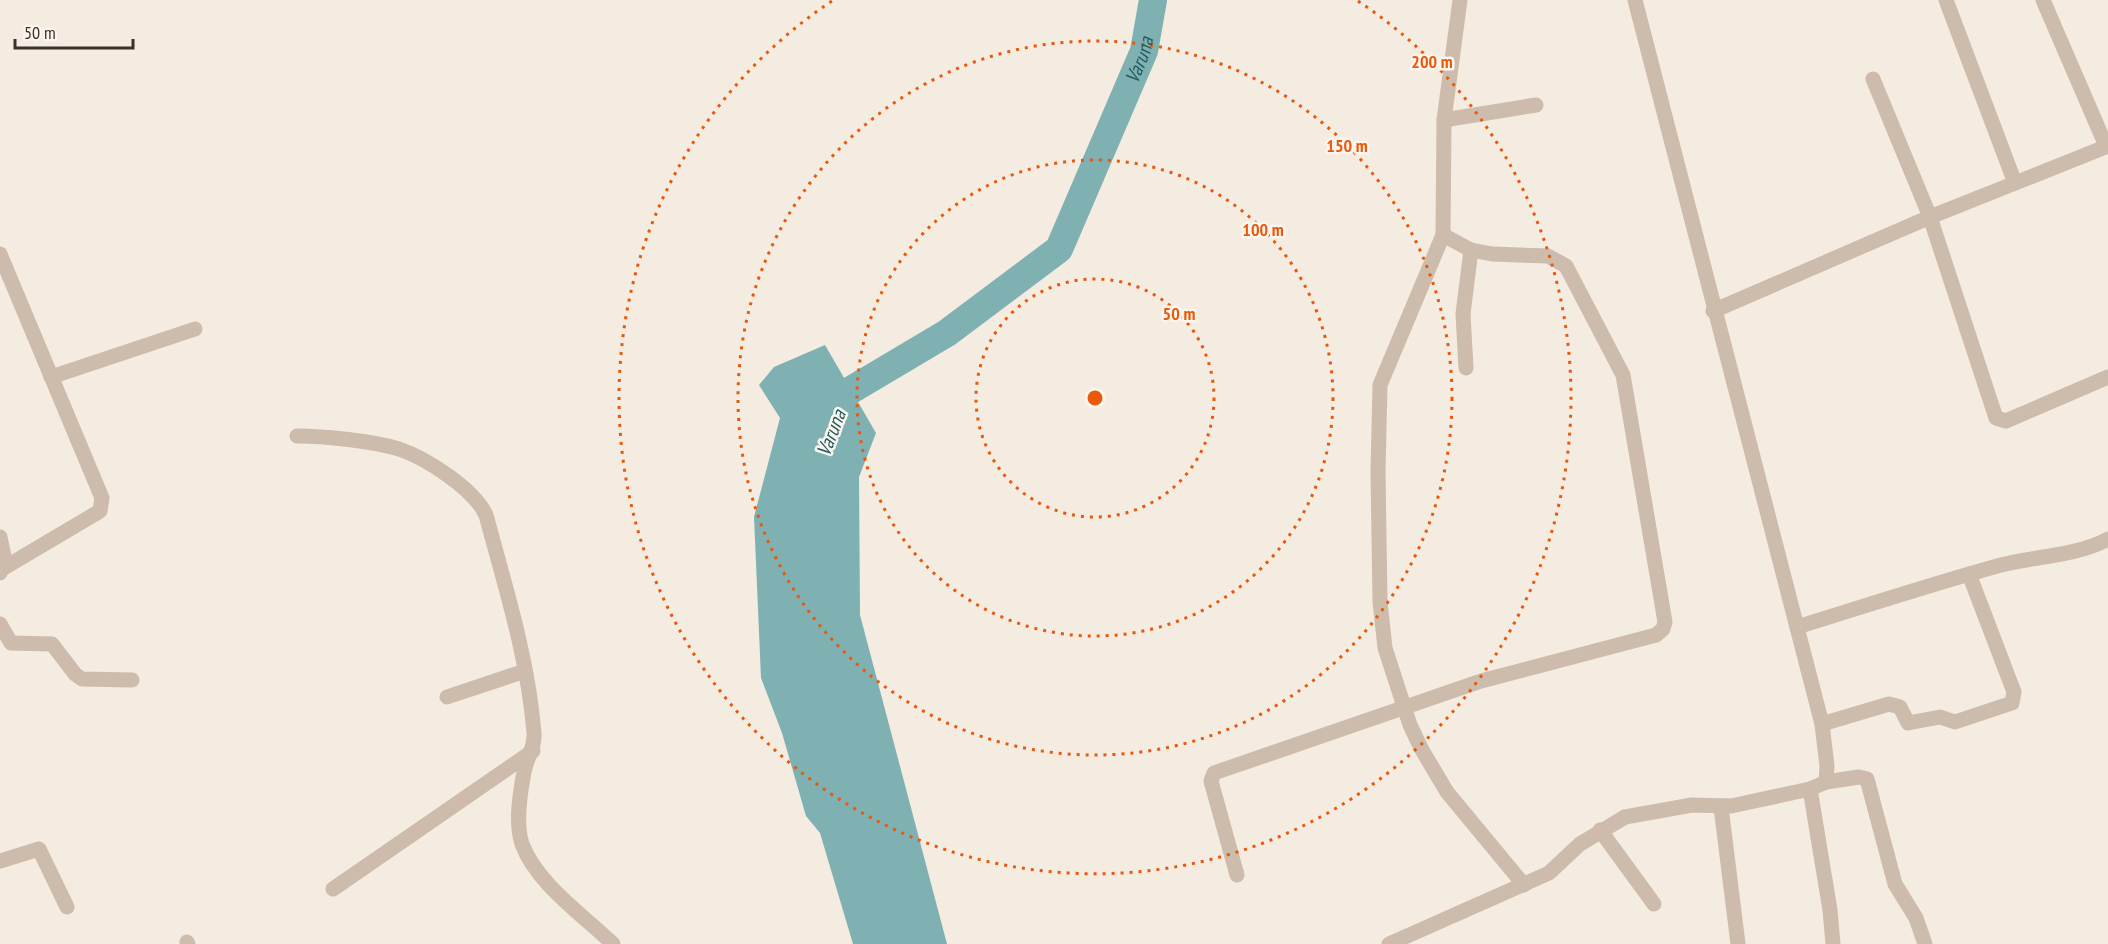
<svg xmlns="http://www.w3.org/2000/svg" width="2108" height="944" font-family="'PT Sans Narrow',sans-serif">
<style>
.water{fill:#7fb0b2}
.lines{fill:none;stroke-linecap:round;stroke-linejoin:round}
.river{stroke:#7fb0b2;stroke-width:28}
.minor{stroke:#cdbbac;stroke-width:15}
.ring{fill:none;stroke:#e8590c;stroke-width:3;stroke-dasharray:3 6}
.labels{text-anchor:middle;stroke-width:5;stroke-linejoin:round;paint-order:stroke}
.water-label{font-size:20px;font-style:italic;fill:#1f5a5e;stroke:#fbf5ee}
.centre{fill:#e8590c;stroke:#fbf5ee;stroke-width:3}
.ring-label{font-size:18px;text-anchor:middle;font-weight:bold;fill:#e8590c;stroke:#fbf5ee;stroke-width:5;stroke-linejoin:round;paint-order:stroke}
</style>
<rect width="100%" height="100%" fill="#f4ebe1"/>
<path class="water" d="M825 345 876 433 859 477 860 615 947 944H853L820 833 806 816 782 733 761 678 754 517 780 418 759 385 774 367Z"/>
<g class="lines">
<path class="river" id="s1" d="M835 422 846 393 947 333 1059 249 1144 51 1153 0"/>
<g class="minor">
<path d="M1460 0 1444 120 1443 235 1380 385 1378 471 1380 602 1385 648 1410 725 1422 750 1447 792 1524 885"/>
<path d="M1946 0 2015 183"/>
<path d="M2043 0 2106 146"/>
<path d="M1873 79 1930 217 1996 418 2006 421 2108 377"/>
<path d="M1444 120 1536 105"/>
<path d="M0 254 102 498 100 511 2 569"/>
<path d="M1713 311 1930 217 2108 146"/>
<path d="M1466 368 1463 314 1471 250"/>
<path d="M51 377 195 329"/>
<path d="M297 436C324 436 373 441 399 449 426 458 474 489 486 515 505 586 528 658 534 733 535 748 527 757 524 772 520 793 515 823 522 844 537 884 583 915 613 944"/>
<path d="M0 537 4 556 0 573"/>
<path d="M0 624 11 643 52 644 75 674 82 679 132 680"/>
<path d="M1797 627C1865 606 1932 584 2001 565 2036 556 2076 556 2108 539"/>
<path d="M447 697 525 671"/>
<path d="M1822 724 1889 704 1900 707 1908 723 1940 717 1955 722 2012 703 2014 692 1969 574"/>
<path d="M1826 782 1859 777 1867 779 1895 884 1916 918 1925 944"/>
<path d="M1810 789 1830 910 1833 944"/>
<path d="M1721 807 1738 944"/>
<path d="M1600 830 1654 904"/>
<path d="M0 861 39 849 67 907"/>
<path d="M1237 875 1211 781 1214 773 1481 681 1656 635 1663 629 1665 622 1623 375 1566 266 1548 256 1492 254 1471 250 1443 235"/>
<path d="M333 889 533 751"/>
<path d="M187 942 188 944"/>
<path d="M1389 944 1549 873 1580 844 1625 817 1692 805 1731 806 1810 789 1826 782 1827 766 1822 724 1635 0"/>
</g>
</g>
<g class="ring">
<circle cx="1095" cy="398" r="119"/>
<circle cx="1095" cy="398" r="238"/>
<circle cx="1095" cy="398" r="357"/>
<path d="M1358 1A476 476 0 1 1 832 1"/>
</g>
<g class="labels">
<g class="water-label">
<text dy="7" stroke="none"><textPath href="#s1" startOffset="494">Varuna</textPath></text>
<text transform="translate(831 433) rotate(-69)" y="7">Varuna</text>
</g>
</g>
<circle cx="1095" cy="398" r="9" class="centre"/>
<g class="ring-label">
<text x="1432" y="68">200 m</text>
<text x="1347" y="152">150 m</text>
<text x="1263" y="236">100 m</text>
<text x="1179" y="320">50 m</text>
</g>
<path d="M15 39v9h118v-9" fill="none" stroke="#3b302b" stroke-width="3"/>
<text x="24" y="39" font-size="18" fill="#3b302b" stroke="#fbf5ee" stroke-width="4.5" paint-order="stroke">50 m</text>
</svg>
